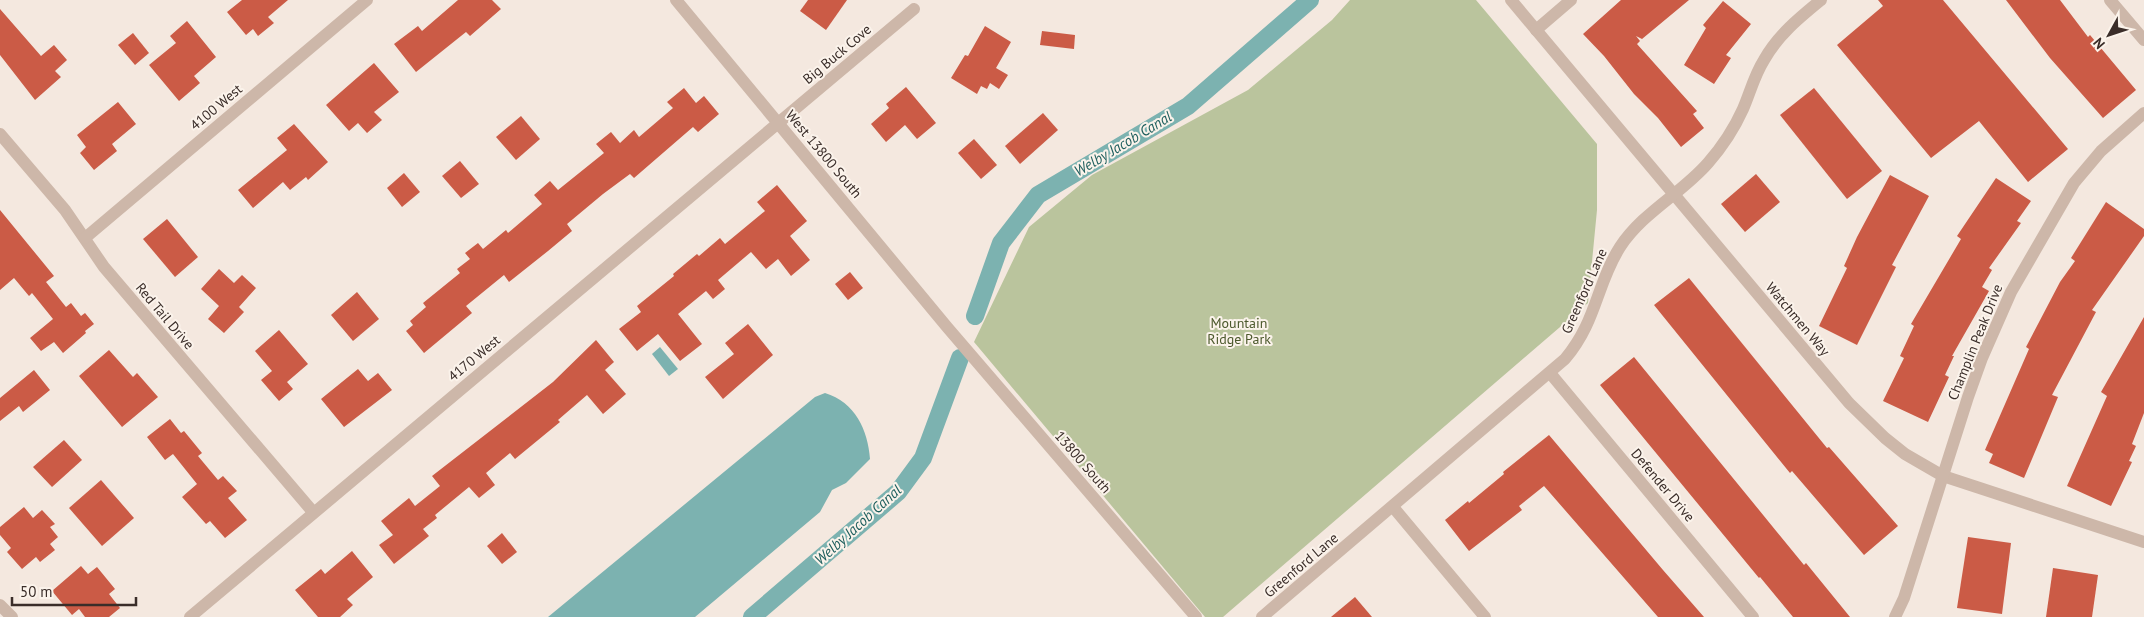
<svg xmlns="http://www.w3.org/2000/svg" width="2144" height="617" font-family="'PT Sans',sans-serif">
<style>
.green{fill:#bac49d}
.water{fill:#7cb2b0}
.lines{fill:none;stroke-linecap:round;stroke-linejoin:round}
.canal{stroke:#7cb2b0;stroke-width:18}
.building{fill:#cb5b46}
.minor{stroke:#cdb7a9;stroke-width:12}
.labels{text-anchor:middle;stroke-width:4;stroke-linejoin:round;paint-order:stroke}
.street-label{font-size:14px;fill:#3a2d29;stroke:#fbf3eb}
.park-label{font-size:14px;fill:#4c592c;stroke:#fbf3eb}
.water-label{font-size:15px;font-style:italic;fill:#1d5e5d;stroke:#fbf3eb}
</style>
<rect width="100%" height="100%" fill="#f4e8df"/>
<path class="green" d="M1350 0H1476L1597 144V210L1588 303 1223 617H1205L974 342 1029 227 1092 175 1248 90 1332 20Z"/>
<g class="water">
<path d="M660 347 678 369 669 376 652 354Z"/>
<path d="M825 393C855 402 868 430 870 459L846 483 832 490 820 512 695 617H548L815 397Z"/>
</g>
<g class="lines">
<g class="canal">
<path d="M975 316 1001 243 1038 195 1188 106 1310 0"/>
<path d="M752 617 898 492 923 458 960 358"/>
</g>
</g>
<g class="building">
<path d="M242 0H288L268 17 274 23 258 36 253 29 246 35 227 12Z"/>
<path d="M458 0H492L501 9 470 36 466 32 416 72 394 44 418 26 422 31Z"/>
<path d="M808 0H847L826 30 800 11Z"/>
<path d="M1621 0H1689L1642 39 1636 36 1640 41 1637 44 1697 111 1693 114 1704 128 1681 147 1658 118 1634 94 1604 56 1583 34Z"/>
<path d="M1878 0H1943L2068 149 2028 182 1979 121 1931 158 1837 45 1883 6Z"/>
<path d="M2006 0H2060L2088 37 2090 35 2136 90 2103 118 2050 58Z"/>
<path d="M1723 1 1751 24 1726 55 1731 58 1714 84 1684 65 1706 28 1703 25Z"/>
<path d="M0 9 41 56 54 45 67 60 55 71 61 77 35 100 0 55Z"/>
<path d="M187 21 216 57 194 76 200 83 179 101 149 65 176 43 170 36Z"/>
<path d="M985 26 1011 42 996 68 1008 75 999 89 990 83 987 89 981 86 977 94 951 78 965 55 968 56Z"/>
<path d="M1042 31 1075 35 1074 49 1040 45Z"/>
<path d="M133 33 149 53 135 65 118 45Z"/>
<path d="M374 63 399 92 374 112 382 120 367 133 358 123 349 131 326 105Z"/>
<path d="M906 87 936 123 917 139 905 125 886 142 871 124 889 108 886 104Z"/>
<path d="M684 88 696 103 704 96 719 114 698 132 693 127 634 178 630 174 603 194 567 224 572 231 548 251 509 282 504 275 466 306 472 313 424 353 406 331 413 325 410 321 426 307 423 303 460 273 457 269 470 259 465 253 478 243 483 249 506 230 508 233 542 204 534 195 550 181 558 190 604 153 596 144 611 132 620 143 634 130 639 137 673 108 667 102Z"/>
<path d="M1814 88 1882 171 1847 199 1780 115Z"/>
<path d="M118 102 136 124 112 144 117 151 94 170 80 153 86 147 77 135Z"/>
<path d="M1043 113 1058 130 1020 164 1005 146Z"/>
<path d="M521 116 540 139 516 160 496 137Z"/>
<path d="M294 124 328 162 308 180 306 177 290 190 283 182 253 208 238 190 287 150 277 138Z"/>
<path d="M974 139 997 165 981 179 958 153Z"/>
<path d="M460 161 479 184 461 198 442 176Z"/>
<path d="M404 173 420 192 402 207 387 188Z"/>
<path d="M1756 174 1780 202 1745 232 1721 204Z"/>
<path d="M1890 175 1929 196 1892 265 1896 267 1857 345 1819 326 1847 268 1844 266 1857 237Z"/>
<path d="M1996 178 2031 201 2017 221 2021 223 1989 268 1992 270 1982 287 1989 291 1952 356H1954L1945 375 1949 377 1928 422 1883 401 1904 358 1900 356 1914 326 1911 324 1961 239 1957 236Z"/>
<path d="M777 185 807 221 790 236 810 260 791 276 778 259 766 269 751 252 718 280 725 289 713 299 706 291 678 314 702 344 680 361 658 334 637 351 619 329 641 312 637 306 674 276 673 274 697 254 699 256 720 238 725 244 765 211 757 202Z"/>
<path d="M2106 202 2144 229V236L2092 310 2096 312 2052 395 2058 397 2024 478 1989 463 1993 454 1985 450 2029 349 2026 347 2060 282 2075 261 2071 258Z"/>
<path d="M0 210 54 276 46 282 66 307 71 303 81 316 85 313 94 324 85 331 86 333 63 353 54 342 41 351 30 338 53 319 32 293 29 296 14 278 0 290Z"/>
<path d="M167 219 198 257 175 277 143 239Z"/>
<path d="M219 269 234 283 242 275 256 288 239 307 244 312 224 333 208 319 219 306 201 289Z"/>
<path d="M850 272 863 288 848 300 835 284Z"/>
<path d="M1689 278 1827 448 1829 447 1898 526 1864 555 1792 471 1790 473 1654 305Z"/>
<path d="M357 292 379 319 353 341 331 315Z"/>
<path d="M2144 317V413L2132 444 2136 446 2129 461 2132 462 2111 506 2067 486 2107 396 2101 392Z"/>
<path d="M748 324 773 355 723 399 705 377 734 354 725 343Z"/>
<path d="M279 330 308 364 287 382 293 389 279 401 261 380 272 371 255 351Z"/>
<path d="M596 340 614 362 605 370 626 394 603 414 587 395 558 420 560 422 515 459 510 453 486 473 495 485 479 498 469 487 435 515 437 518 423 529 429 536 394 564 379 545 393 535 381 521 409 498 415 506 440 486 432 476 553 382Z"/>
<path d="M109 350 133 377 137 373 158 397 122 427 79 376Z"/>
<path d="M1634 357 1804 565 1806 563 1850 617H1793L1760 577 1759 578 1600 385Z"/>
<path d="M358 369 368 381 378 373 392 390 344 427 321 399Z"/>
<path d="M34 370 50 390 23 412 19 406 0 421V398Z"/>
<path d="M170 419 181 433 184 431 202 453 198 456 218 480 223 476 237 491 228 498 247 520 225 538 210 521 206 524 182 497 197 484 173 454 165 460 147 437Z"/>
<path d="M1549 435 1663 570 1704 617H1658L1544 486 1519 506 1522 510 1469 551 1445 520 1468 501 1469 503 1504 474 1503 472Z"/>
<path d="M64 440 82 460 52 487 33 467Z"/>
<path d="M101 480 134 518 102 546 69 508Z"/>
<path d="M24 507 33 518 42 510 55 524 50 527 58 537 50 544 55 550 40 562 36 557 22 569 7 552 11 548 0 535V527Z"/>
<path d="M502 533 517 552 502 564 487 546Z"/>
<path d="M1968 537 2011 543 2002 614 1957 608Z"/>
<path d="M352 551 373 577 347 599 353 605 340 617H318L295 590 321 569 325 574Z"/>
<path d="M81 566 88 574 97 567 115 589 109 594 120 608 109 617H85L79 609 72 615 52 591Z"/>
<path d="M2053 568 2098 575 2092 617H2046Z"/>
<path d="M1355 597 1372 617H1331Z"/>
</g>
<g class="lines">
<g class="minor">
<path d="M676 0 947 327 1196 617"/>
<path d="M1511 0 1849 403 1885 438 1905 454 1943 476 2144 542"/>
<path d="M2110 0 2144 40"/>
<path d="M1536 30 1571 0"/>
<path d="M0 134 65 210 104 267 313 512"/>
<path d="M85 238 367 0"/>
<path d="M1550 373 1753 617"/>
<path d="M1393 507 1485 617"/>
<path d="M0 605 12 617"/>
<path d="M190 617 914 9"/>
<path d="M1262 617 1565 359C1597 321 1596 285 1620 247 1643 212 1681 194 1708 163 1722 147 1734 129 1743 109 1750 93 1754 76 1764 60 1778 35 1799 18 1821 0"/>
<path d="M1895 617 1904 598 1968 397 1982 358 2011 292 2074 183 2101 151 2144 113"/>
</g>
</g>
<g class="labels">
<g class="street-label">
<text transform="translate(837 54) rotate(-40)" y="5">Big Buck Cove</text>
<text transform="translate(216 107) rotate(-40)" y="5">4100 West</text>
<text transform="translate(824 154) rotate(50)" y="5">West 13800 South</text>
<text transform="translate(1584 291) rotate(-66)" y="5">Greenford Lane</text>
<text transform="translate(165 316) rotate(50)" y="5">Red Tail Drive</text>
<text transform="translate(1798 319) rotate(50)" y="5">Watchmen Way</text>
<text transform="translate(1975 342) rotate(-68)" y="5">Champlin Peak Drive</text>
<text transform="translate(474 358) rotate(-40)" y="5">4170 West</text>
<text transform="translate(1083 462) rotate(49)" y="5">13800 South</text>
<text transform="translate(1663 485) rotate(50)" y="5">Defender Drive</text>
<text transform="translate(1301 565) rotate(-40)" y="5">Greenford Lane</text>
</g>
<g class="park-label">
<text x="1239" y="328">Mountain<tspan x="1239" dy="16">Ridge Park</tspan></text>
</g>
<g class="water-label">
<text transform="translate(1123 144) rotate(-31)" y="5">Welby Jacob Canal</text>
<text transform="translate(858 525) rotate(-42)" y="5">Welby Jacob Canal</text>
</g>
</g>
<g transform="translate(2109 35) rotate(230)" stroke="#fbf3eb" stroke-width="4" paint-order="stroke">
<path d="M0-4L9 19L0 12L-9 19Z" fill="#3a2d29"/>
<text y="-8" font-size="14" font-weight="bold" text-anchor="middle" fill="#3a2d29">N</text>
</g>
<path d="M12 597v8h124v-8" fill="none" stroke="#3a2d29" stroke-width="2.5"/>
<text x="20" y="597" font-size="15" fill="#3a2d29" stroke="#fbf3eb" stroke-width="4" paint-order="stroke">50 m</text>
</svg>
